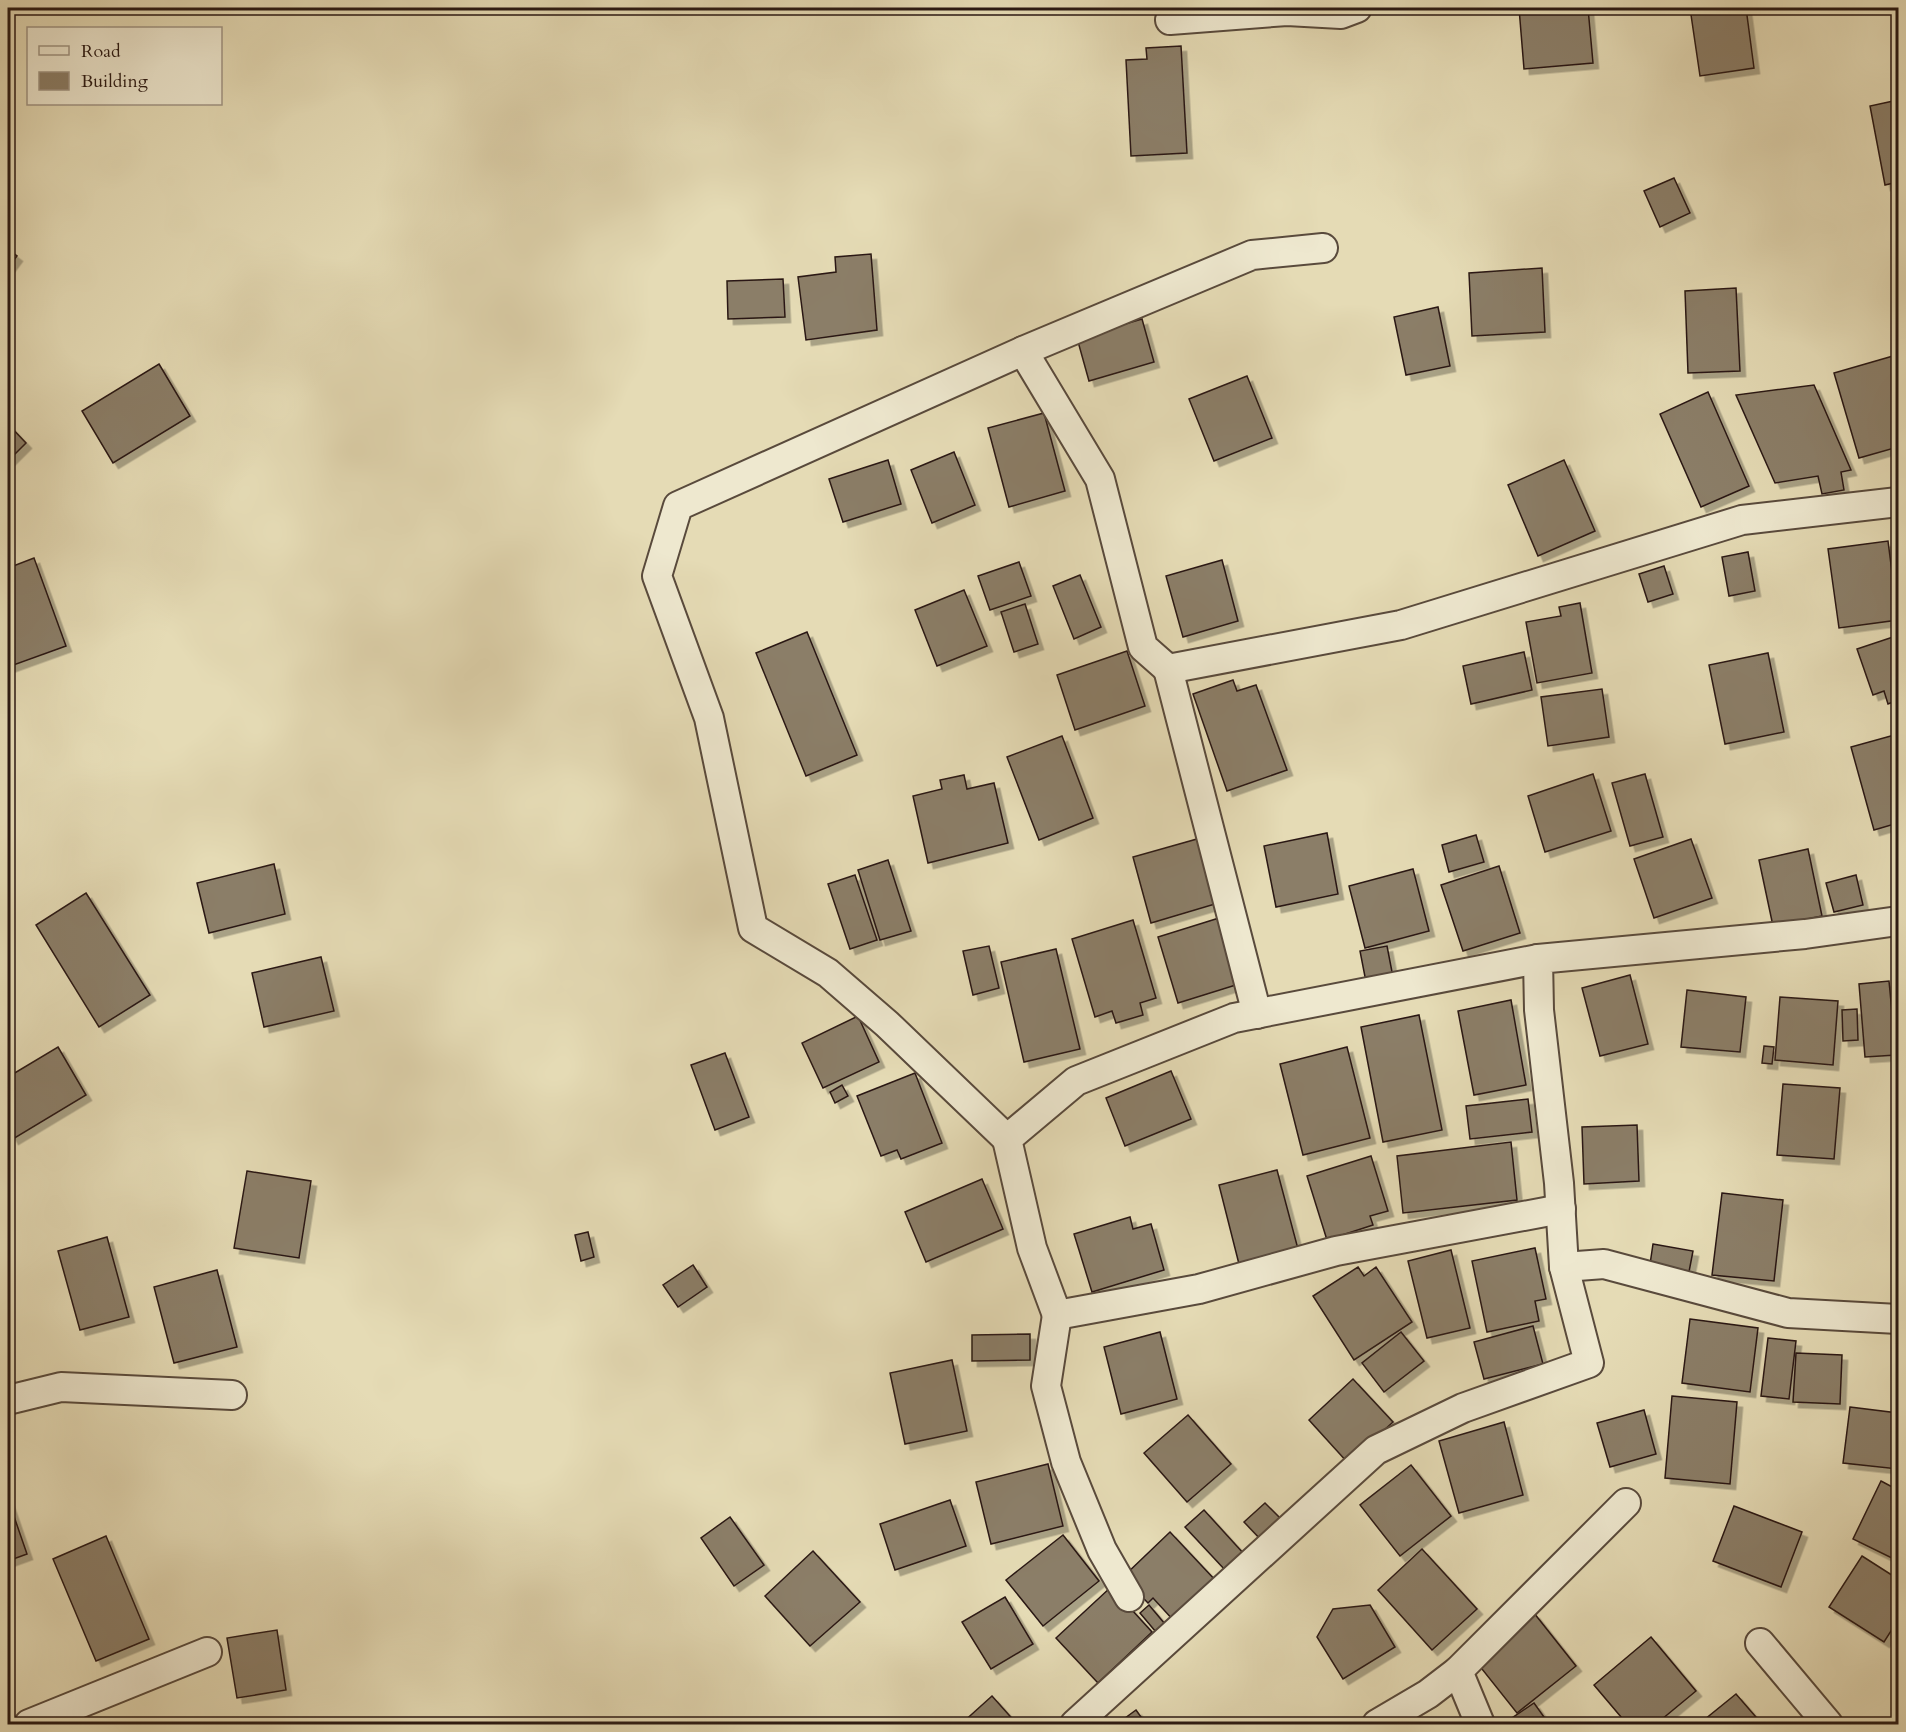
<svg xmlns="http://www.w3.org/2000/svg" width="1906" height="1732" font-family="Cardo,serif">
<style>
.building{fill:#8b7e67;stroke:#2a1913;stroke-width:1.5;filter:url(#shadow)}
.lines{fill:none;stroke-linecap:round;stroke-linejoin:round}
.minor-casing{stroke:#594a3c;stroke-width:32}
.minor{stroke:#eee8cf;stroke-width:28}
</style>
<defs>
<filter id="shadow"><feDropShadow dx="5.5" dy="5.5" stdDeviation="0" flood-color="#0004"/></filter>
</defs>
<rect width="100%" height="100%" fill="#e5dbb5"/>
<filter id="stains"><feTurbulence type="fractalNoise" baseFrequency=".00333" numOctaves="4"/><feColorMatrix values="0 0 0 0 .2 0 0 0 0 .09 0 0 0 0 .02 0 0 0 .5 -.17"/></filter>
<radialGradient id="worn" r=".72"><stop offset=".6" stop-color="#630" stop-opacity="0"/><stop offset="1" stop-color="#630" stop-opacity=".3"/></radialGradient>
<g class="building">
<path d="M1519 8H1588L1593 63 1524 69Z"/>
<path d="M1690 8H1746L1754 68 1700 76Z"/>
<path d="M1181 46 1187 153 1131 156 1126 60 1147 59 1146 48Z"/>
<path d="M1898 100V182L1885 185 1870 106Z"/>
<path d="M1674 178 1690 213 1660 227 1644 191Z"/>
<path d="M8 249 17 256 8 268Z"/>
<path d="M871 254 877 330 806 340 798 277 836 272 835 257Z"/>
<path d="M1542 268 1545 332 1472 336 1469 273Z"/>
<path d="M783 279 785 317 728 319 727 281Z"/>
<path d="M1736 288 1740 371 1688 373 1685 291Z"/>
<path d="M1438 307 1450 366 1406 375 1394 317Z"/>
<path d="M1142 319 1154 362 1089 381 1077 338Z"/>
<path d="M1893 356 1898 377V447L1859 458 1834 373Z"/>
<path d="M159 364 190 416 113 463 82 411Z"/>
<path d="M1247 376 1272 438 1214 461 1189 399Z"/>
<path d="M1814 385 1851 470 1841 472 1844 490 1822 494 1818 476 1775 483 1736 395Z"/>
<path d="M1708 392 1749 486 1701 507 1660 414Z"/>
<path d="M1044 413 1065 491 1009 507 988 428Z"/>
<path d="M8 424 26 443 8 461Z"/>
<path d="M954 452 975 505 932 523 911 470Z"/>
<path d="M888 460 901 504 843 522 829 479Z"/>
<path d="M1564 460 1595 531 1538 556 1508 485Z"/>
<path d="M1888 541 1898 620 1839 628 1828 549Z"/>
<path d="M1748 552 1755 591 1729 596 1722 557Z"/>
<path d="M34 558 66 646 8 667V568Z"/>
<path d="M1222 560 1238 621 1183 637 1166 576Z"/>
<path d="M1019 562 1031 596 990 610 978 576Z"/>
<path d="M1664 566 1673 594 1648 602 1639 574Z"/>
<path d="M1080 575 1101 627 1074 639 1053 586Z"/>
<path d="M964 590 987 646 937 666 915 610Z"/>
<path d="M1580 603 1592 673 1537 683 1526 622 1561 616 1559 607Z"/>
<path d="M1025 604 1038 644 1014 652 1001 612Z"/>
<path d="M807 632 857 755 806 776 756 653Z"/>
<path d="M1896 636 1898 643V700L1888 704 1884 691 1873 695 1857 649Z"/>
<path d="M1127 651 1145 706 1075 730 1057 675Z"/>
<path d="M1524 652 1532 690 1471 704 1463 666Z"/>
<path d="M1768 653 1784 732 1725 744 1709 665Z"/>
<path d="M1233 680 1237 691 1256 685 1287 770 1227 791 1193 694Z"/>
<path d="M1602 689 1609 737 1548 746 1541 697Z"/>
<path d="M1898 734V823L1874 830 1851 747Z"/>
<path d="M1062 736 1093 818 1039 840 1007 757Z"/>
<path d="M1593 774 1611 831 1545 852 1528 796Z"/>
<path d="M1645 774 1663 837 1630 846 1612 783Z"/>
<path d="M964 775 967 789 994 783 1008 843 928 863 913 796 942 789 940 780Z"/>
<path d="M1327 833 1338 894 1276 907 1264 846Z"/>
<path d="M1476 835 1484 862 1449 872 1442 845Z"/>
<path d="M1197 839 1215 904 1151 923 1133 857Z"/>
<path d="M1691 839 1712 898 1654 918 1634 859Z"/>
<path d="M1808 849 1822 916 1773 926 1759 860Z"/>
<path d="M888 860 911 931 880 940 858 870Z"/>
<path d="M274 864 285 914 209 933 197 883Z"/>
<path d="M1499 866 1520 933 1463 951 1441 885Z"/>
<path d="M1413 869 1429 931 1365 948 1349 886Z"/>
<path d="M855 875 877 940 850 949 828 884Z"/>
<path d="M1856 875 1863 905 1834 912 1826 883Z"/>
<path d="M86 893 150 995 99 1027 36 925Z"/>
<path d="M1219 918 1239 984 1178 1003 1158 937Z"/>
<path d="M1133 920 1156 998 1140 1003 1143 1015 1116 1023 1112 1011 1095 1017 1072 939Z"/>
<path d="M989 946 999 988 973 995 963 951Z"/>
<path d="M1387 946 1393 977 1366 982 1360 951Z"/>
<path d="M1056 949 1080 1049 1024 1062 1001 962Z"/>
<path d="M321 957 334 1011 264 1027 252 973Z"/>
<path d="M1630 975 1648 1044 1600 1056 1582 988Z"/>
<path d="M1889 981 1896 1055 1865 1057 1859 984Z"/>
<path d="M1687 990 1746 997 1740 1052 1681 1047Z"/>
<path d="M1780 997 1838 1001 1833 1065 1775 1060Z"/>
<path d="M1511 1000 1526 1085 1474 1095 1458 1011Z"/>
<path d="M1857 1009 1858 1040 1843 1041 1842 1010Z"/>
<path d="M1419 1015 1442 1130 1383 1142 1361 1027Z"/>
<path d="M858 1016 879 1062 823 1088 802 1043Z"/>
<path d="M1764 1046 1774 1047 1772 1064 1762 1063Z"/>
<path d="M58 1047 86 1095 13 1139 8 1129V1077Z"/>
<path d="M1347 1047 1370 1138 1303 1155 1280 1064Z"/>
<path d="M725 1053 749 1117 715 1130 691 1065Z"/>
<path d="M1171 1071 1191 1119 1125 1146 1106 1098Z"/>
<path d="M915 1073 942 1143 901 1159 897 1150 881 1156 857 1096Z"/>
<path d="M1783 1084 1840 1088 1834 1159 1777 1155Z"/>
<path d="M842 1085 848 1096 835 1103 830 1092Z"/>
<path d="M1528 1099 1532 1132 1470 1139 1466 1106Z"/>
<path d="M1637 1125 1639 1181 1584 1184 1582 1127Z"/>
<path d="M1511 1142 1517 1200 1403 1213 1397 1156Z"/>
<path d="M1371 1156 1388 1211 1370 1216 1373 1225 1327 1240 1307 1176Z"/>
<path d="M1277 1170 1298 1249 1239 1264 1219 1185Z"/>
<path d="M247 1171 311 1181 299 1258 234 1248Z"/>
<path d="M982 1179 1003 1229 926 1262 905 1212Z"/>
<path d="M1722 1193 1783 1200 1774 1281 1712 1275Z"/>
<path d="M1130 1217 1133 1229 1151 1224 1164 1270 1092 1292 1074 1234Z"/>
<path d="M588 1232 594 1257 581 1261 575 1235Z"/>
<path d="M107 1237 129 1317 80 1330 58 1251Z"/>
<path d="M1653 1244 1693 1251 1688 1277 1649 1271Z"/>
<path d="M1535 1248 1546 1299 1535 1301 1539 1321 1487 1332 1472 1261Z"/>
<path d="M1451 1250 1470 1328 1427 1338 1408 1261Z"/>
<path d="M693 1265 707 1287 678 1307 663 1285Z"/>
<path d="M1358 1267 1364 1276 1376 1267 1412 1322 1354 1360 1313 1296Z"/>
<path d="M217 1270 237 1347 174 1363 154 1287Z"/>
<path d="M1690 1319 1758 1328 1750 1392 1682 1383Z"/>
<path d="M1533 1326 1543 1364 1484 1379 1474 1342Z"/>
<path d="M1160 1332 1177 1399 1121 1414 1104 1347Z"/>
<path d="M1401 1332 1424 1361 1384 1392 1362 1363Z"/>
<path d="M1030 1334V1360L972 1361V1335Z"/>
<path d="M1768 1338 1796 1341 1789 1399 1761 1396Z"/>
<path d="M1796 1353 1842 1355 1840 1404 1793 1402Z"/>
<path d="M952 1360 967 1431 905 1444 890 1373Z"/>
<path d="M1353 1379 1393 1422 1348 1463 1309 1420Z"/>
<path d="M1672 1396 1737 1402 1730 1484 1665 1478Z"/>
<path d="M1850 1407 1898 1413V1469L1843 1463Z"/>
<path d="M1644 1410 1656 1454 1610 1467 1597 1423Z"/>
<path d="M1188 1415 1231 1464 1187 1502 1144 1453Z"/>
<path d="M1504 1422 1523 1495 1459 1513 1439 1441Z"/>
<path d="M1048 1464 1063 1526 991 1544 976 1482Z"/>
<path d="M1411 1465 1451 1516 1400 1556 1360 1505Z"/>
<path d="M1881 1481 1898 1490V1561L1853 1539Z"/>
<path d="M8 1499 27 1554 8 1561Z"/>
<path d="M950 1500 966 1546 895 1570 880 1524Z"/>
<path d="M1265 1503 1286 1524 1265 1544 1244 1522Z"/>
<path d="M1734 1506 1802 1532 1781 1587 1713 1561Z"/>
<path d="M1204 1510 1244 1554 1226 1571 1185 1527Z"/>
<path d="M730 1517 764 1565 734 1586 701 1538Z"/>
<path d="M1170 1532 1217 1582 1175 1622 1153 1598 1148 1603 1123 1577Z"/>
<path d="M1063 1535 1099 1581 1043 1626 1006 1580Z"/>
<path d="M106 1536 149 1639 96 1661 53 1559Z"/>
<path d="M1422 1549 1477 1609 1432 1650 1378 1590Z"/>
<path d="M813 1551 860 1602 810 1646 765 1596Z"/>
<path d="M1862 1556 1898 1579V1620L1884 1642 1829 1607Z"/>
<path d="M1111 1587 1152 1632 1098 1683 1056 1638Z"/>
<path d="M1005 1597 1033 1644 991 1669 962 1622Z"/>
<path d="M1149 1605 1170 1630 1161 1638 1140 1613Z"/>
<path d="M1370 1605 1395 1647 1343 1679 1317 1637 1333 1609Z"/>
<path d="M1534 1613 1576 1666 1517 1713 1474 1659Z"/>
<path d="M277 1630 286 1690 237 1698 227 1638Z"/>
<path d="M1651 1637 1696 1691 1656 1724H1627L1594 1685Z"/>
<path d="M1736 1694 1762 1724H1699Z"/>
<path d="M992 1696 1017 1724H961Z"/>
<path d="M1534 1703 1544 1717 1533 1724H1512L1509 1720Z"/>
<path d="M1136 1710 1146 1724H1117Z"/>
<path d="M1898 1713V1724H1884Z"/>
</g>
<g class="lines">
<g class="minor-casing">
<g id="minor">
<path d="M1170 20 1287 11 1341 14 1357 8"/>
<path d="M1023 351 1100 479 1143 647 1168 669 1401 625 1742 520 1898 502"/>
<path d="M1168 669 1257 1014"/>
<path d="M1898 921 1805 934 1538 959 1539 1010 1559 1183 1564 1267 1604 1264 1788 1313 1898 1319"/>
<path d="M1538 959 1234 1018 1076 1081 1007 1139 1032 1248 1057 1315 1199 1289 1336 1251 1561 1209"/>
<path d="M1007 1139 887 1024 828 973 753 928 709 718 657 576 678 506 1023 351 1252 255 1323 248"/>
<path d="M1057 1315 1046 1386 1066 1462 1102 1550 1129 1597"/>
<path d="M8 1400 61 1387 232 1395"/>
<path d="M1760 1643 1828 1724"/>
<path d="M29 1724 207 1652"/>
<path d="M1075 1724 1376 1450 1463 1408 1589 1363 1564 1267"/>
<path d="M1377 1724 1428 1694 1458 1671"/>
<path d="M1480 1724 1458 1671 1626 1503"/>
</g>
</g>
<use href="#minor" class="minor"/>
</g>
<rect width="1906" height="1732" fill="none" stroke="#e5dbb5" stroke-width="30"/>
<rect x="9" y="9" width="1888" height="1714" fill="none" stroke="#2a1913" stroke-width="3"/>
<rect x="15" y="15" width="1876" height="1702" fill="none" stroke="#2a1913" stroke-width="1.5"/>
<rect x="27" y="27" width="195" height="78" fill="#eee8cf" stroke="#a09584" stroke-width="1.5"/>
<rect x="39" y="46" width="30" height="9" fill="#eee8cf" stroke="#a09584" stroke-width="1.5"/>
<text x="81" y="57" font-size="18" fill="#2a1913">Road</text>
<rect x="39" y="72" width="30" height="18" fill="#8b7e67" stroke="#a09584" stroke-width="1.5"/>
<text x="81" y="87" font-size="18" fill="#2a1913">Building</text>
<rect width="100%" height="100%" filter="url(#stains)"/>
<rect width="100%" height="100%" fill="url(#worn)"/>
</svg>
